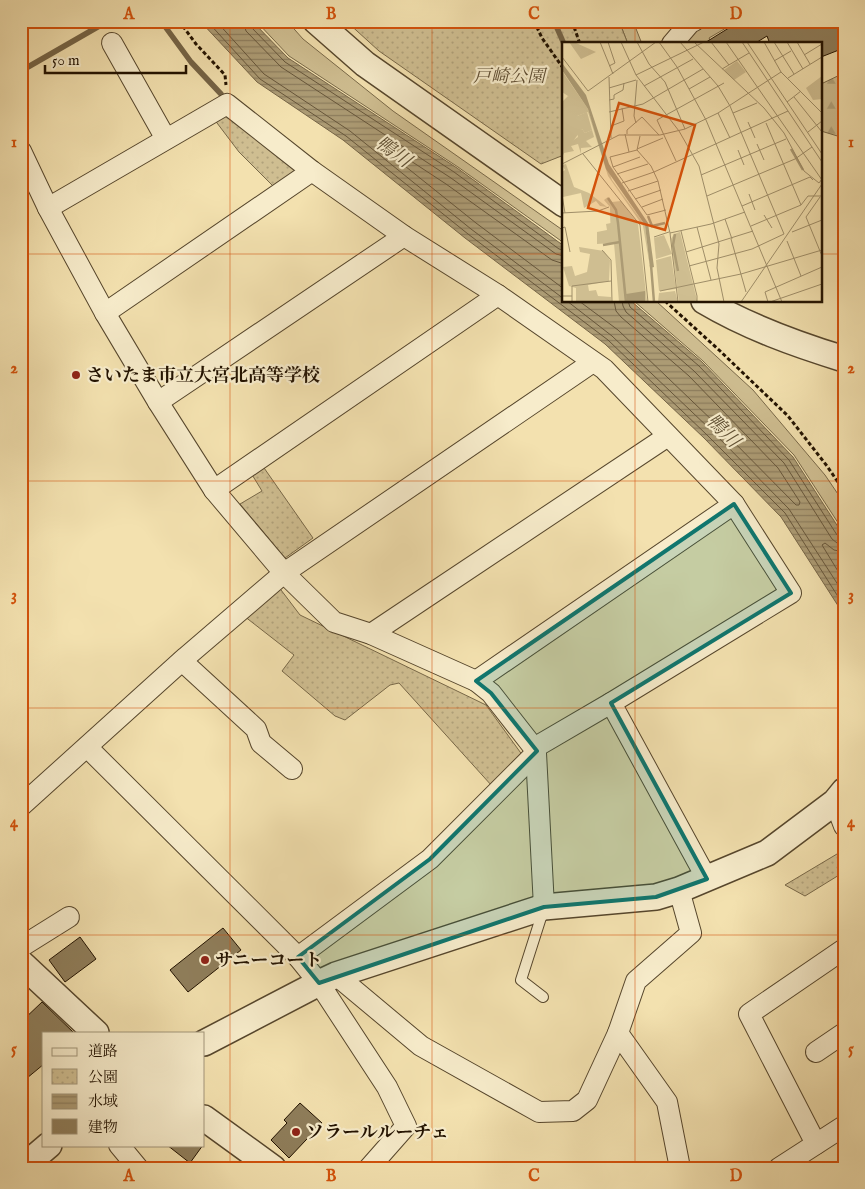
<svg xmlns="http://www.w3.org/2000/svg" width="865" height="1189" font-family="'IM FELL English','Noto Serif JP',serif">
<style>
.green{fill:#cfbe91;stroke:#786848}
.forest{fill:url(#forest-firs);stroke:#786848}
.park{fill:url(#park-dots);stroke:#786848}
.water{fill:url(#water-rules);stroke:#756446}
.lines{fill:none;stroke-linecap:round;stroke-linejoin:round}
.shore{stroke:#67563a;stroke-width:1}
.stream{stroke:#756446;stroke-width:5.5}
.building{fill:#8f7e5b;stroke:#221200}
.service-casing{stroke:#56462c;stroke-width:12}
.minor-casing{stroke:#56462c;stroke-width:22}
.tertiary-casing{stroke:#56462c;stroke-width:28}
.path{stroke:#221200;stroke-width:3;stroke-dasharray:4 2.5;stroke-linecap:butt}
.service{stroke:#f7eccb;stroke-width:10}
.minor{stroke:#f7eccb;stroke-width:20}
.tertiary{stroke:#f7eccb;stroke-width:25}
.marked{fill:#0f766e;fill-opacity:0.2;stroke:#0f766e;stroke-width:4;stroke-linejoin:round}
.grid{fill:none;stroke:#d4520b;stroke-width:1;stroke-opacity:0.55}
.poi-dot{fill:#8f2418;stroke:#f7eccb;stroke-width:2}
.labels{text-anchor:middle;stroke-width:4.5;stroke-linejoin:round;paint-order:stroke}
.park-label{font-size:18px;font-style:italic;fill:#5f4e33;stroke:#f7eccb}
.poi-label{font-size:18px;font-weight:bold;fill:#221200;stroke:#f7eccb;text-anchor:start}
.water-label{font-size:19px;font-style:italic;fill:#605034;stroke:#f7eccb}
.inset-river{fill:none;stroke:#ac9b74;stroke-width:2.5}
.inset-road{fill:none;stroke:#9f8e69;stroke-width:1}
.view{fill:#d4520b;fill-opacity:0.15;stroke:#d4520b;stroke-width:2.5}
.inset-edge{fill:none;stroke:#221200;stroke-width:2.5}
.neatline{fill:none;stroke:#d4520b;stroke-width:2}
.grid-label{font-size:16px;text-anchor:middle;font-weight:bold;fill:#d4520b}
</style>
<defs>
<pattern id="forest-firs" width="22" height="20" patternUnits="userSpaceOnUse" patternTransform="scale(1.25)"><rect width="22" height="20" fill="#cfbe91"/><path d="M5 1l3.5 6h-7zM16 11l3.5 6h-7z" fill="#b1a27b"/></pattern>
<pattern id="park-dots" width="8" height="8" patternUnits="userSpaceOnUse" patternTransform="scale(1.25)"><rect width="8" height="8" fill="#cfbe91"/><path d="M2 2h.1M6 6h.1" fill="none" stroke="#b1a27b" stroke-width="1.8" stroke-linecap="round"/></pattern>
<pattern id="water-rules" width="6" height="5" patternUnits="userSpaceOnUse" patternTransform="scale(1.25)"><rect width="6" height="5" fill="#ac9b74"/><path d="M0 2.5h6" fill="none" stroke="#8c7d5d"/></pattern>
</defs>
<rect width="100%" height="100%" fill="#f3e1af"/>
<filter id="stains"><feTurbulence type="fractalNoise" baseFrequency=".004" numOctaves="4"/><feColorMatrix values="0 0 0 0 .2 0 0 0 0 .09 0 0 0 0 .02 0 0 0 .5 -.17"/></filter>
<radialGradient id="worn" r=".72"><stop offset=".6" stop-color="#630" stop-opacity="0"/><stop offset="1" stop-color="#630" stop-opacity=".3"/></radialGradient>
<g class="green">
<path d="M256 21H287L303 39 393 111 564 231V243L458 167 289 56Z"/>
<path d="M619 21H633L642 44H628Z"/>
<path d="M708 21H738L709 38 712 44H683L699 25Z"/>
<path d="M634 301H656L753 390 825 475 844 503V532L794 455 703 361Z"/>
</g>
<path class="forest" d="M844 73V138L821 131V84Z"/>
<g class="park">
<path d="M346 21H619L628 44H564V155L541 164 379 51Z"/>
<path d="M223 113 301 173 277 190 239 152 214 119Z"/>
<path d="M262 465 313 538 285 558 240 504 262 491 251 473Z"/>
<path d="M278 586 300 615 486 705 523 756 492 786 399 683 390 685 345 720 335 716 282 671 294 655 244 616Z"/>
<path d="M842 851 844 859V872L805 896 785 885Z"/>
</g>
<path class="water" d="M200 21H252L288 58 457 168 564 246V301H631L702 362 793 457 844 536V615L781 517 704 438 605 344 465 238 343 140 257 82Z"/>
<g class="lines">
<g class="shore">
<path d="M207 21 260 79 346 136 468 234 608 340 707 435 785 513 844 606"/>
<path d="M216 21 264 74 350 131 471 229 564 299"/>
<path d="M243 21 246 31 281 67 451 178 556 254 564 256"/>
<path d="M249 21 251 27 285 62 454 172 559 249 564 250"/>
<path d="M564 264 552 260 446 184 388 146 385 147V150L476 223 564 289"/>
<path d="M567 301 612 336 711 430 789 509 844 594"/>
<path d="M579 301 618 330 717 425 796 505H799L800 502 778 468 689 376 621 317 616 311 614 301"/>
<path d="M622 301 623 306 626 312 694 371 784 463 832 539 837 543 844 544"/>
<path d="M628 301 630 307 699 366 789 460 837 535 844 538"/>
<path d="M844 552 834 550 825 543 822 545 844 581"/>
</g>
<g class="stream">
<path d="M161 21 191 62 221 94"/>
<path d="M554 21 564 44"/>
<path d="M21 71 108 21"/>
</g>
</g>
<g class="building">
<path d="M740 21H844V48L821 57V44H770L767 36 754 44H703Z"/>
<path d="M223 928 241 950 188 992 170 970Z"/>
<path d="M80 937 96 959 65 982 49 960Z"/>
<path d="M42 1002 74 1033H44V1064L21 1083V1022Z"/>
<path d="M300 1103 322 1123 289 1158 271 1140 287 1123 284 1120Z"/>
<path d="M167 1145H203L190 1163Z"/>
</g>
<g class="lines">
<g class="service-casing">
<path id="service" d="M543 997 521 980 544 908"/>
</g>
<g class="minor-casing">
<g id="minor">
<path d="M112 43 166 139"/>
<path d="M672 44 690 23 694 21"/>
<path d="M21 151 48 208 105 313 158 402 214 490 284 573 334 622 371 634 476 681 491 693 534 748 536 753 544 907"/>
<path d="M48 208 227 104 312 171 404 236 498 295 604 369 734 504 791 593 611 703 534 748"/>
<path d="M105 313 312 171"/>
<path d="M158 402 404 236"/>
<path d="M214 490 498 295"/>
<path d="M371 634 668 436"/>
<path d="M182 661 256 729 261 743 292 769"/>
<path d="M476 681 734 504"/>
<path d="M611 703 707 879"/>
<path d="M87 747 298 957 319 983 387 1087 406 1126 369 1168"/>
<path d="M835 802 844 826"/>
<path d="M21 806 186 657 284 573 593 362"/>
<path d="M21 947 69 917"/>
<path d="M298 957 430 859 536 753"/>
<path d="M336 975 421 1046 539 1112 573 1111 587 1100 618 1033 636 981 691 933 679 890"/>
<path d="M618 1033 667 1102 680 1168"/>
<path d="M816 1052 844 1033"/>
<path d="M816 1144 749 1014 844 949"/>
<path d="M119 1145 138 1168"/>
<path d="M779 1168 844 1126"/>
</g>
</g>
<g class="tertiary-casing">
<g id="tertiary">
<path d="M316 21 365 64 564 204"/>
<path d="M704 301C748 327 795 344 844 359"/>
<path d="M21 963 96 1033"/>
<path d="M204 1043 319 983 336 975 544 907 656 897 679 890 767 853 835 802 844 791"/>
<path d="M204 1118 273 1168"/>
<path d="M22 1168 49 1145"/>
</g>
</g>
<g class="path">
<path d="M179 21 196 44 225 75 226 85"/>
<path d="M534 21 542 38 563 68"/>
<path d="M572 21 580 44"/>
<path d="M665 301 719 350 788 416 827 466 844 491"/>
</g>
<use href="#service" class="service"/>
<use href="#minor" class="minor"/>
<use href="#tertiary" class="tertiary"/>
</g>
<path class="marked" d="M734 504 791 593 611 703 707 879 656 897 544 907 319 983 298 957 430 859 537 751 491 693 476 681Z"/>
<path class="grid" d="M230 21V1168M432 21V1168M635 21V44M21 254H564M821 254H844M635 301V1168M21 481H844M21 708H844M21 935H844"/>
<g class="poi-dot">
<circle cx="76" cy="375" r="5"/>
<circle cx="205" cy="960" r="5"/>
<circle cx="296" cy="1132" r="5"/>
</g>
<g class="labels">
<g class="park-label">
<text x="509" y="82">戸崎公園</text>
</g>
<g class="poi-label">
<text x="86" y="381">さいたま市立大宮北高等学校</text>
<text x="215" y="966">サニーコート</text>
<text x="306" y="1138">ソラールルーチェ</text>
</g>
<g class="water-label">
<text transform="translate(394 151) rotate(36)" y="7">鴨川</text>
<text transform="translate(724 430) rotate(45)" y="7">鴨川</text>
</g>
</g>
<g transform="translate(562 42)">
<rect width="260" height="260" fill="#f3e1af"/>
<path d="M0 29 26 67 50 138 83 183 88 225 81 184 46 134 26 70 15 74 6 54 0 50ZM260 34V57L251 58 244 46ZM20 87 23 91 30 88 32 95 24 99 30 105 19 106V112L16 102 9 104 12 109 2 111 0 116V106L16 95 15 90ZM48 165 51 188 49 201 35 202V190L45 188 44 182 49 181Z" fill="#cfbe91"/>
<path d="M6 54 18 70 15 74 25 70 30 88 23 91 20 87 9 102 0 106V60ZM4 122 12 145 27 151 45 165 38 164 34 159 22 166 19 151 1 155 0 130 3 128 0 123ZM118 190 135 258 131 260H117L109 197 112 192ZM17 205 42 209 48 218 47 239 26 243 27 249 34 248 36 254 49 255V260H14V246L7 244 1 225 10 224 13 234 25 230 28 212 18 210Z" fill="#cfbe91"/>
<path d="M102 193 110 212 94 217 92 196ZM109 214 114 247 97 249 94 218ZM113 249 116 260H96L97 251Z" fill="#cfbe91"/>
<path d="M7 0H12L34 10 19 17ZM175 19 184 30 172 38 162 28ZM46 155 50 160 59 159 76 182 85 260H57L52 201H49L48 165 42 158Z" fill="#cfbe91"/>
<path d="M0 21 24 53 47 122 86 181 92 225 88 226 83 183 44 127 26 67 0 28ZM83 249V260H65L64 252Z" fill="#ac9b74"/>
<path class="inset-river" d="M229 107 241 128M46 156 54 168 56 181 64 260M86 174 90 184 103 181M113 192 111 203 116 229M41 203 58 200M89 223 92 260"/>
<path class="inset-road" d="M38 0 51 32M46 0 53 21 47 24M59 0 74 33 117 89 137 124 157 202 155 226 162 260M75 0 87 22 103 40 123 87M97 0 115 25 144 78 220 260M118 0 156 44 168 64 222 192 190 207 127 224M132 0 202 66 222 91 242 129 257 141 260 137M149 0 167 23M164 0 260 138M180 0 260 120M185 0 260 112M202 0 219 30 260 71M212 0 232 32M225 0 241 27M235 0 248 22M242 13 260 2M0 15 26 49 94 0M212 19 229 9M160 27 187 11M74 33 142 0M47 35 49 96M226 36 260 15M82 44 131 17M47 46 74 38M127 47 148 35M232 55 260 90M47 58 52 57V53L61 48 62 41M225 60 239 49M47 70 81 62 141 27M156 71 168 96M171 71 195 61M186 80 193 96M74 81 72 74 75 38M204 81 239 163M49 84 62 79 60 66M246 90 260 79M63 92 67 110M65 92V88L80 75 97 93M78 94 75 108 89 124 96 139 108 191 149 182 183 170M195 102 202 118M75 107 101 96M75 108 48 115 51 125 85 173 104 168M176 108 182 123M21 112 78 183 86 260M114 119 95 78 162 41M0 122 57 93H98L123 87 156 71 219 30M51 125 78 115M55 132 86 122M139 133 224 97M60 141 92 130 226 69M66 149 96 139M187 152 193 168M0 153 3 171M145 154 233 117 250 105M258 155 244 175 260 214M73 157 99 148M180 164 248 135 251 138M80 165 101 157M0 171 36 169 47 165M202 173 210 186M163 177 170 197M189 184 239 163 246 154H260M135 185 149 238M0 186 3 185 8 210M119 189 135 254V259L132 260M230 190 260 178M108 191 116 260M92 195 107 190M169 197 184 250M225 199 239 234M40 208 49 218 50 260M124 210 191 189M98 249 179 232 260 208M0 254H10V260M10 254V244L49 239M179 260 260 142M206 260 203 250 260 225M208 260 260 242"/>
<path class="view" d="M57 61 133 83 103 188 26 166Z"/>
<rect width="260" height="260" class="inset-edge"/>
</g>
<rect width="865" height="1189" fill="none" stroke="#f3e1af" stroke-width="55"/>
<rect x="42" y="1032" width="162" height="115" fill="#f7eccb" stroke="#a2957a"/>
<rect x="52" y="1048" width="25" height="8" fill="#f7eccb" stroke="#a2957a"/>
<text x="88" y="1056" font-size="15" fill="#221200">道路</text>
<rect x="52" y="1069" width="25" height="15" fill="url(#park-dots)" stroke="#a2957a"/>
<text x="88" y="1082" font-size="15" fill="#221200">公園</text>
<rect x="52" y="1094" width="25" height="15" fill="url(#water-rules)" stroke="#a2957a"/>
<text x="88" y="1106" font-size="15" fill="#221200">水域</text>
<rect x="52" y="1119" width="25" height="15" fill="#8f7e5b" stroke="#a2957a"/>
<text x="88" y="1132" font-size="15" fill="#221200">建物</text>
<path d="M45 65v8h141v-8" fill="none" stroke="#221200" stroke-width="2.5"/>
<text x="52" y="65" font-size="15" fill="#221200" stroke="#f7eccb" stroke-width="4" paint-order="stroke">50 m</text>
<rect x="28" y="28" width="810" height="1134" class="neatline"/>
<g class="grid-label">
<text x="129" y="19">A</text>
<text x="331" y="19">B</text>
<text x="534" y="19">C</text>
<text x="736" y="19">D</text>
<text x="14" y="147">1</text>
<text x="851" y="147">1</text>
<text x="14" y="373">2</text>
<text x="851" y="373">2</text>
<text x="14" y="600">3</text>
<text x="851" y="600">3</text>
<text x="14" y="827">4</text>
<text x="851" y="827">4</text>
<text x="14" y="1054">5</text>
<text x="851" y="1054">5</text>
<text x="129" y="1181">A</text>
<text x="331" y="1181">B</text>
<text x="534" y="1181">C</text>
<text x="736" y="1181">D</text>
</g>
<rect width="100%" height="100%" filter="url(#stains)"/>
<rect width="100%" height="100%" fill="url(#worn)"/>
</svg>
